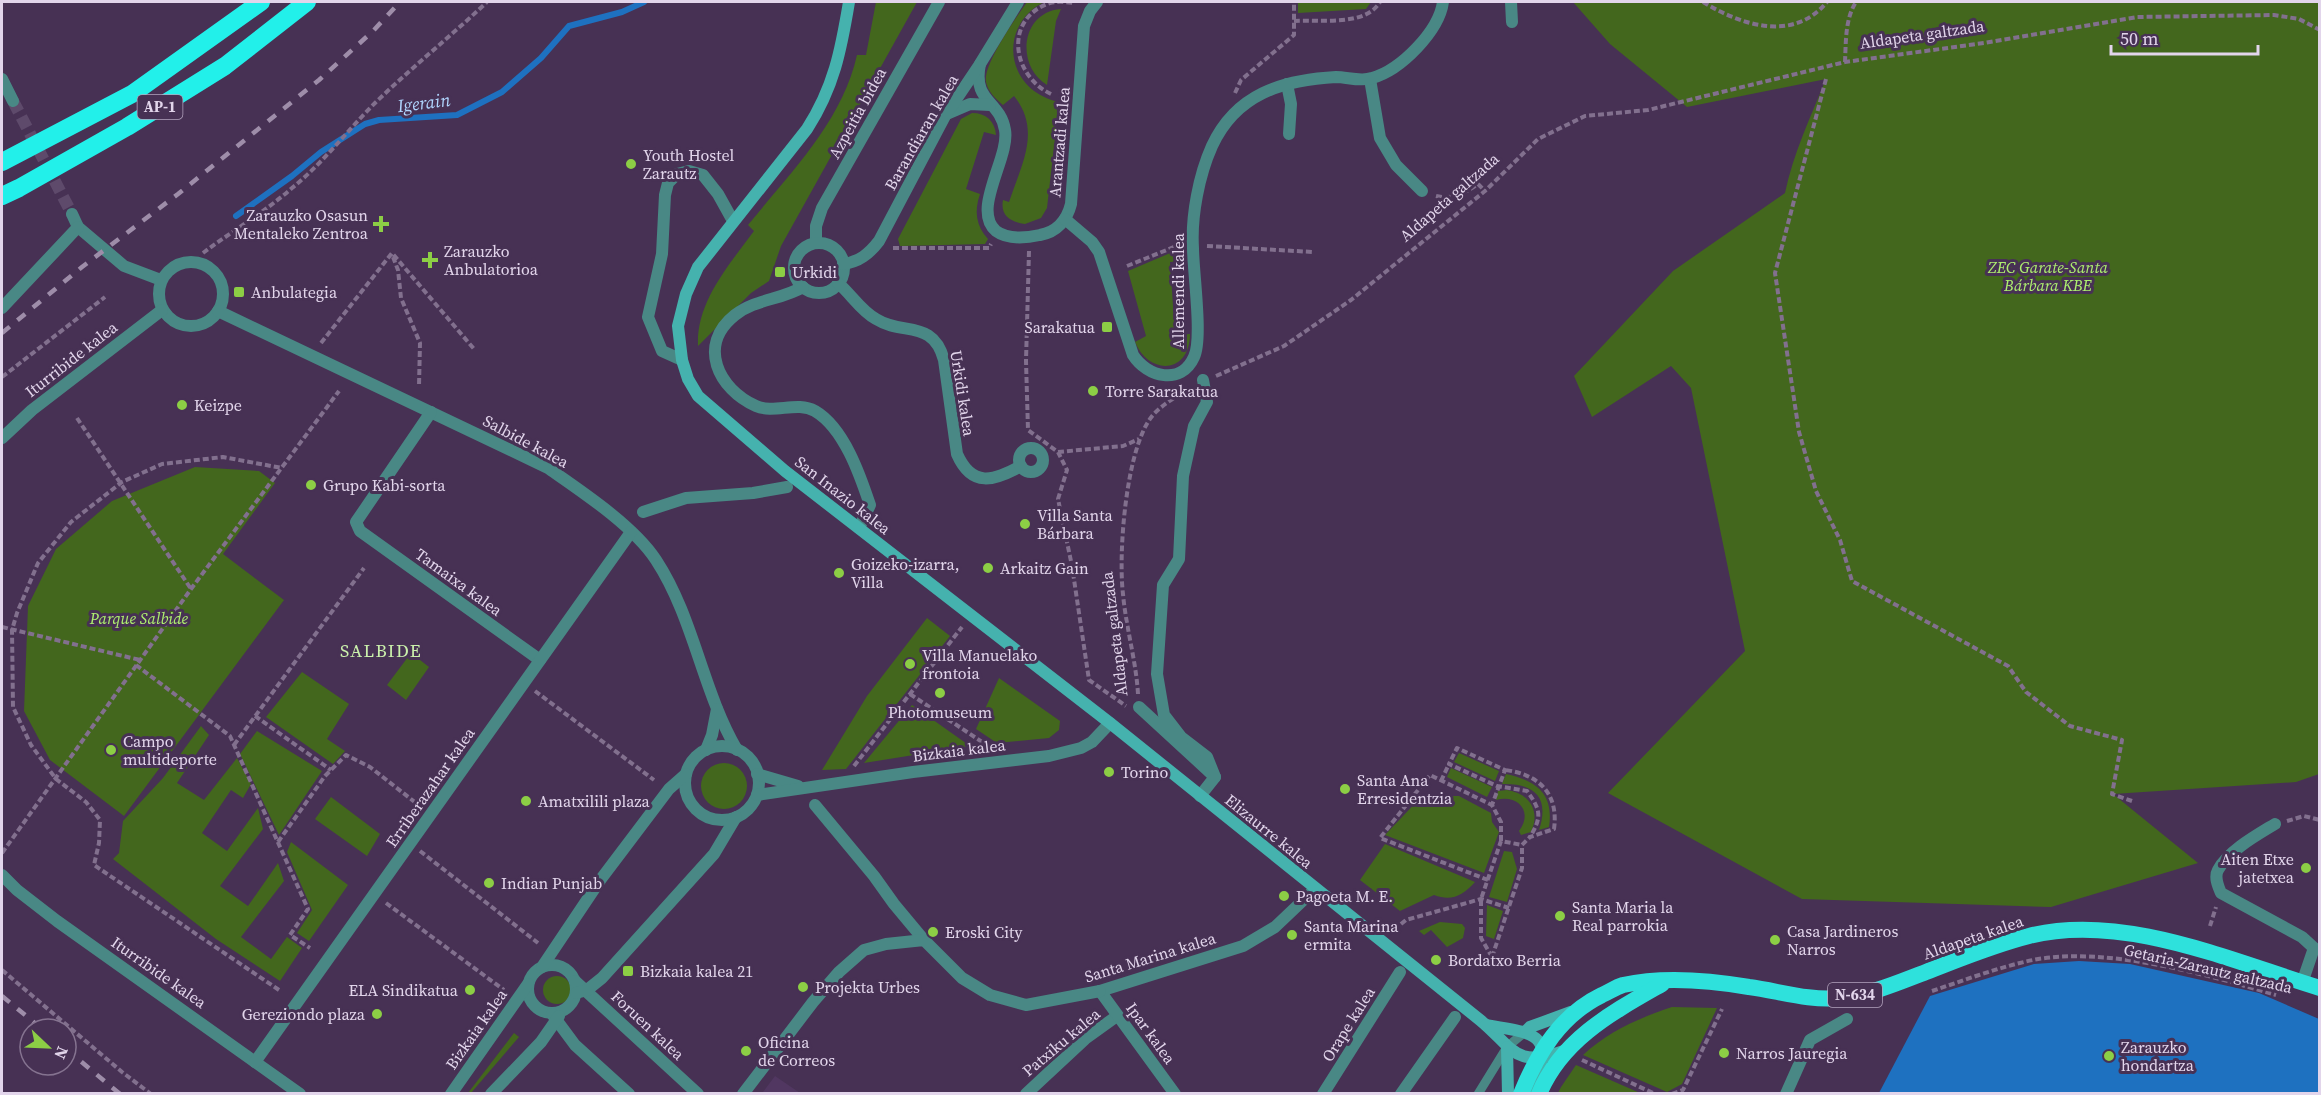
<svg xmlns="http://www.w3.org/2000/svg" width="2321" height="1095" font-family="'Source Serif 4',serif">
<style>
.built{fill:#513761}
.green{fill:#43671d}
.water{fill:#1e71c0}
.lines{fill:none;stroke-linecap:round;stroke-linejoin:round}
.stream{stroke:#1e71c0;stroke-width:6}
.minor-tunnel{stroke:#5e4a6b;stroke-width:12;stroke-dasharray:12 6;stroke-linecap:butt}
.path{stroke:#82708e;stroke-width:4;stroke-dasharray:6 3;stroke-linecap:butt}
.service{stroke:#498885;stroke-width:9}
.pedestrian{stroke:#498885;stroke-width:12}
.minor{stroke:#498885;stroke-width:12}
.secondary{stroke:#45b2ae;stroke-width:12}
.trunk{stroke:#2ee1dc;stroke-width:16}
.motorway{stroke:#22f0ea;stroke-width:18}
.rail{stroke:#9e8da9;stroke-width:4.5;stroke-dasharray:10 10;stroke-linecap:butt}
.poi-dot{fill:#8cce45;stroke:#473154;stroke-width:2}
.labels{text-anchor:middle;stroke-width:6;stroke-linejoin:round;paint-order:stroke}
.shield{fill:#473154;stroke:#b4a4be;stroke-width:1.5}
.shield-label{font-size:15px;font-weight:bold;fill:#e2d5eb}
.street-label{font-size:16px;fill:#e2d5eb;stroke:#473154}
.poi-label{font-size:16px;fill:#e2d5eb;stroke:#473154;text-anchor:start}
.park-label{font-size:16px;font-style:italic;fill:#aef06f;stroke:#473154}
.water-label{font-size:18px;font-style:italic;fill:#b0d5fe;stroke:#473154}
.neighbourhood-label{font-size:18px;letter-spacing:1.5px;fill:#cbf1ac;stroke:#473154}
</style>
<rect width="100%" height="100%" fill="#473154"/>
<path class="built" d="M775 1076 800 1093H766L763 1092Z"/>
<g class="green">
<path d="M876 2H917L781 246 769 281 751 293 698 346C696 302 729 265 754 231L748 225C790 173 842 122 857 55H866Z"/>
<path d="M1027 2H1044C998 25 1004 90 1059 102L1047 208 1041 218 1025 224C1011 222 1000 216 1003 200L1009 202C1021 165 1042 131 1014 96L1003 105C996 99 988 92 986 82 983 64 1016 18 1027 2Z"/>
<path d="M1298 2H1371L1366 9 1298 13Z"/>
<path d="M1573 2H2319V774L2296 782 2113 794 2198 863 2051 907 1802 899 1608 793 1745 651 1691 388 1671 366 1592 417 1574 376 1673 271 1785 193C1793 154 1811 116 1826 79L1687 107 1610 44Z"/>
<path d="M1061 9 1056 21 1047 85C1015 65 1021 12 1061 9Z"/>
<path d="M972 113C986 113 995 121 996 135L984 132 966 189 980 194C974 211 976 226 988 239L985 244 900 246 898 239 961 119Z"/>
<path d="M1182 248H1184L1185 261 1170 262 1175 335 1190 334C1190 374 1149 376 1135 342L1146 336 1128 271Z"/>
<path d="M195 467 259 471 275 483 223 554 284 600 124 816 50 760 24 711 28 606 56 549 112 501Z"/>
<path d="M927 618 950 636 846 769 822 770 867 696Z"/>
<path d="M411 653 429 667 406 700 387 685Z"/>
<path d="M302 672 349 704 327 739 345 751 333 764 266 717Z"/>
<path d="M999 678 1060 721 1059 730 1049 738 997 743 976 729Z"/>
<path d="M912 705 970 746 864 763Z"/>
<path d="M201 726 209 735 177 783 204 800 237 758 251 784 243 798 231 790 202 833 227 851 258 808 263 829 220 886 248 906 278 863 284 881 241 937 271 959 287 937 302 948 280 981 216 939 113 859 119 853 123 821 163 778Z"/>
<path d="M257 731 322 771 279 835 240 754Z"/>
<path d="M1459 753 1499 771 1495 781 1454 762Z"/>
<circle cx="724" cy="786" r="23"/>
<path d="M1451 768 1492 787 1487 797 1447 777Z"/>
<path d="M1506 774C1537 781 1554 794 1549 827L1539 830C1550 797 1534 783 1502 784Z"/>
<path d="M1507 790C1529 793 1541 811 1531 832L1521 835 1519 831C1534 811 1517 794 1496 800L1498 791Z"/>
<path d="M1422 796H1459L1491 813 1492 822 1499 832 1484 873 1385 835Z"/>
<path d="M331 797 380 834 367 856 315 819Z"/>
<path d="M291 842 348 885 309 941 297 933 312 910 287 852Z"/>
<path d="M1385 844 1475 882C1463 895 1452 902 1434 895L1400 911 1360 880Z"/>
<path d="M1504 851 1512 852 1517 869 1507 902 1489 897Z"/>
<path d="M1487 905 1503 911 1494 939 1486 936Z"/>
<path d="M1440 922 1462 924 1465 928 1463 938 1447 947 1431 930 1424 935 1419 931Z"/>
<circle cx="557" cy="990" r="14"/>
<path d="M1672 1007 1717 1008 1682 1084 1667 1092 1583 1055C1609 1031 1639 1018 1672 1007Z"/>
<path d="M514 1033 519 1037 471 1093H468Z"/>
<path d="M1576 1065 1640 1093H1558L1561 1087Z"/>
</g>
<path class="water" d="M2079 961 2130 964 2259 993 2319 1019V1093H1879L1930 996 2034 964Z"/>
<g class="lines">
<path class="stream" d="M236 216 292 176 321 152 365 124 379 120 457 115 502 92 541 58 569 26 622 12 644 2"/>
<path class="minor-tunnel" d="M13 101 72 214"/>
<g class="path">
<path d="M1703 2C1741 25 1793 43 1827 2"/>
<path d="M1294 21C1320 19 1365 27 1380 2"/>
<path d="M1845 62C1846 42 1845 19 1856 2"/>
<path d="M1826 79 1775 273 1799 432 1816 491 1840 540 1852 581 2008 666 2026 692 2070 726 2122 740 2112 794 2132 801"/>
<path d="M1235 93 1241 80 1294 35V2"/>
<path d="M1051 94C1011 75 1004 18 1050 3 1058 1 1066 2 1073 3"/>
<path d="M1436 196C1452 200 1465 193 1478 184L1485 191"/>
<path d="M1207 246 1313 252"/>
<path d="M893 248H989L991 244"/>
<path d="M1029 251 1026 361 1028 430 1058 452 1067 470 1058 499 1072 566 1089 680 1126 706"/>
<path d="M203 253C232 231 265 212 292 188 323 163 347 131 375 103 411 68 450 37 487 2"/>
<path d="M393 257 398 270 401 298 420 343 419 386"/>
<path d="M1127 266 1179 245"/>
<path d="M321 343 392 253 474 349"/>
<path d="M1216 376 1284 346 1351 300 1485 191 1538 139 1585 116 1648 110 1845 62 1984 43 2137 17 2274 15 2299 19 2320 30"/>
<path d="M2 377 105 297"/>
<path d="M77 418 191 589"/>
<path d="M1058 452 1123 446 1139 439"/>
<path d="M2 627 140 660"/>
<path d="M136 665 230 736 308 909 290 935 310 948"/>
<path d="M535 691 654 780"/>
<path d="M910 694 991 748"/>
<path d="M1138 694C1136 660 1126 628 1123 594 1118 553 1126 446 1153 415 1163 404 1177 396 1190 388"/>
<path d="M255 716 331 770"/>
<path d="M234 745 364 568"/>
<path d="M854 766 962 627"/>
<path d="M1441 781 1449 764"/>
<path d="M2287 821 2304 816 2320 820"/>
<path d="M1501 841V822L1492 805 1505 770 1457 748 1449 764 1497 786 1527 791C1541 810 1542 817 1530 837"/>
<path d="M278 842 325 776 346 755 370 767 416 803"/>
<path d="M420 851 538 943"/>
<path d="M2 853 191 589 339 391"/>
<path d="M1488 880 1380 838 1430 775 1492 805"/>
<path d="M386 903 504 990"/>
<path d="M1401 924 1406 920 1481 899 1509 908"/>
<path d="M2210 926 2216 907"/>
<path d="M1492 957 1522 868V845L1530 837 1554 829C1559 793 1538 774 1505 770"/>
<path d="M1492 957 1481 938V899L1501 841 1522 845"/>
<path d="M2 970 122 1072 151 1094"/>
<path d="M279 990 94 865 99 843 100 820 86 802 56 779 31 745 13 707 12 630 17 613 38 563 71 522 122 482 162 464 223 457 282 468"/>
<path d="M1932 991C1965 980 1999 967 2033 960 2104 946 2206 974 2276 995"/>
<path d="M1582 1060 1655 1094"/>
<path d="M1672 1094 1683 1090 1722 1009"/>
</g>
<path class="service" d="M1478 1094 1507 1047 1526 1031"/>
<g class="pedestrian">
<path d="M1203 380 1207 402 1194 426 1183 476 1179 559 1163 585 1157 674 1164 715 1181 737 1207 757 1215 777"/>
<path d="M643 512 686 498 753 493 787 487"/>
<path d="M815 805 874 876 894 904 924 940"/>
<path d="M1026 1094 1085 1039 1117 1016"/>
<path d="M1175 1094 1100 991 1243 946 1275 927 1315 889"/>
<path d="M1323 1094 1400 972"/>
<path d="M1401 1094 1455 1017"/>
<path d="M1786 1094 1810 1040 1847 1019"/>
</g>
<g class="minor">
<path d="M1511 2 1512 22"/>
<path d="M980 64C972 102 1000 100 1005 130 1010 157 971 210 996 231 1008 240 1026 238 1040 235 1057 232 1067 220 1071 204L1084 26 1090 11 1097 2"/>
<path d="M2 79 13 101"/>
<path d="M1370 79 1380 138 1396 165 1422 191"/>
<path d="M1287 84 1291 104 1289 134"/>
<path d="M949 113 970 104 990 105"/>
<path d="M72 214 78 227 124 266 161 280"/>
<path d="M1065 219 1092 242 1099 252 1133 355C1147 377 1181 386 1194 357 1203 339 1193 271 1193 248 1191 216 1199 175 1212 146 1236 94 1282 80 1336 77 1347 77 1361 82 1372 78 1401 70 1439 31 1443 2"/>
<path d="M816 243V226L822 208 939 2"/>
<circle cx="819" cy="268" r="25"/>
<circle cx="191" cy="294" r="32"/>
<path d="M843 264C859 262 869 254 879 241L945 116 980 64 1018 2"/>
<path d="M838 283C851 294 861 311 876 319 903 336 933 319 944 360L957 454C972 488 994 481 1021 466"/>
<path d="M803 287C781 300 755 299 735 315 697 345 718 389 756 406 774 414 797 401 815 411 844 428 860 475 870 505L859 528"/>
<path d="M2 308 78 227"/>
<path d="M218 311 548 468C581 491 634 526 656 560 694 618 702 690 737 750"/>
<path d="M682 360 662 351 648 317 662 254 665 195 668 183 677 174 689 171 703 175 718 194 733 221"/>
<path d="M431 412 356 522 360 531 540 660"/>
<path d="M2 438 32 410 162 310"/>
<circle cx="1031" cy="460" r="12"/>
<path d="M1139 707 1215 777 1200 796"/>
<circle cx="722" cy="783" r="37"/>
<path d="M706 750 712 735 717 709"/>
<path d="M757 774 798 786"/>
<path d="M757 795 913 772 1049 756 1081 748 1092 742 1110 723"/>
<path d="M2275 824C2257 835 2228 851 2218 870 2214 877 2218 886 2221 893L2302 937 2314 948 2302 983"/>
<path d="M2 875 17 890 57 921 300 1094"/>
<circle cx="552" cy="989" r="24"/>
<path d="M542 967 601 879 669 789 686 774"/>
<path d="M575 981 698 1094"/>
<path d="M576 993 587 990 602 978 714 854 736 817"/>
<path d="M552 1014 575 1045 629 1094"/>
<path d="M255 1062 631 532"/>
<path d="M451 1094 528 984"/>
<path d="M491 1094 541 1042 559 1016"/>
<path d="M743 1094 813 1002 839 972 864 950 886 944 924 940 962 978 990 995 1026 1005 1100 991"/>
</g>
<g class="secondary">
<path d="M849 2C841 50 834 87 807 129L698 267 686 294 678 326 682 360 688 379 698 396 785 471 1110 723 1480 1020C1514 1048 1514 1069 1564 1051"/>
<path d="M1486 1025C1542 1034 1554 1035 1532 1094"/>
<path d="M1526 1031 1530 1027 1571 1012"/>
<path d="M1507 1047 1508 1094"/>
</g>
<g class="trunk">
<path d="M1521 1094C1538 1052 1561 1015 1602 995 1609 992 1616 987 1623 985 1664 976 1708 980 1749 987 1779 991 1809 1001 1839 998 1870 995 1897 983 1926 972 1960 959 1993 945 2029 936 2122 912 2231 961 2320 988"/>
<path d="M1539 1094C1562 1039 1613 1012 1662 984"/>
</g>
<g class="motorway">
<path d="M2 162 132 94 261 2"/>
<path d="M2 196 19 188 127 127 225 66 307 2"/>
</g>
<g class="rail">
<path d="M2 333 82 267 178 194 319 80 373 31 400 2"/>
<path d="M2 996 42 1029"/>
<path d="M66 1049 120 1094"/>
</g>
</g>
<g class="poi-dot">
<circle cx="631" cy="164" r="6"/>
<path d="M378 215h6v6h6v6h-6v6h-6v-6h-6v-6h6z"/>
<path d="M427 251h6v6h6v6h-6v6h-6v-6h-6v-6h6z"/>
<rect x="774" y="266" width="12" height="12" rx="3"/>
<rect x="233" y="286" width="12" height="12" rx="3"/>
<rect x="1101" y="321" width="12" height="12" rx="3"/>
<circle cx="1093" cy="391" r="6"/>
<circle cx="182" cy="405" r="6"/>
<circle cx="311" cy="485" r="6"/>
<circle cx="1025" cy="524" r="6"/>
<circle cx="988" cy="568" r="6"/>
<circle cx="839" cy="573" r="6"/>
<circle cx="910" cy="664" r="6"/>
<circle cx="940" cy="693" r="6"/>
<circle cx="111" cy="750" r="6"/>
<circle cx="1109" cy="772" r="6"/>
<circle cx="1345" cy="789" r="6"/>
<circle cx="526" cy="801" r="6"/>
<circle cx="2306" cy="868" r="6"/>
<circle cx="489" cy="883" r="6"/>
<circle cx="1284" cy="896" r="6"/>
<circle cx="1560" cy="916" r="6"/>
<circle cx="933" cy="932" r="6"/>
<circle cx="1292" cy="935" r="6"/>
<circle cx="1775" cy="940" r="6"/>
<circle cx="1436" cy="960" r="6"/>
<rect x="622" y="965" width="12" height="12" rx="3"/>
<circle cx="803" cy="987" r="6"/>
<circle cx="470" cy="990" r="6"/>
<circle cx="377" cy="1014" r="6"/>
<circle cx="746" cy="1051" r="6"/>
<circle cx="1724" cy="1053" r="6"/>
<circle cx="2109" cy="1056" r="6"/>
</g>
<g class="labels">
<g class="shield">
<rect x="137.5" y="95" width="45" height="24" rx="4.5"/>
<rect x="1828" y="983" width="54" height="24" rx="4.5"/>
</g>
<g class="shield-label">
<text x="160" y="112">AP-1</text>
<text x="1855" y="1000">N-634</text>
</g>
<g class="street-label">
<text transform="translate(1922 34) rotate(-8)" y="6">Aldapeta galtzada</text>
<text transform="translate(857 113) rotate(-61)" y="6">Azpeitia bidea</text>
<text transform="translate(921 132) rotate(-60)" y="6">Barandiaran kalea</text>
<text transform="translate(1059 142) rotate(-85)" y="6">Arantzadi kalea</text>
<text transform="translate(1449 197) rotate(-41)" y="6">Aldapeta galtzada</text>
<text transform="translate(1178 291) rotate(-90)" y="6">Allemendi kalea</text>
<text transform="translate(71 359) rotate(-38)" y="6">Iturribide kalea</text>
<text transform="translate(963 393) rotate(81)" y="6">Urkidi kalea</text>
<text transform="translate(526 441) rotate(28)" y="6">Salbide kalea</text>
<text transform="translate(843 495) rotate(38)" y="6">San Inazio kalea</text>
<text transform="translate(459 582) rotate(36)" y="6">Tamaixa kalea</text>
<text transform="translate(1114 634) rotate(-97)" y="6">Aldapeta galtzada</text>
<text transform="translate(959 750) rotate(-7)" y="6">Bizkaia kalea</text>
<text transform="translate(430 787) rotate(-55)" y="6">Erriberazahar kalea</text>
<text transform="translate(1269 831) rotate(39)" y="6">Elizaurre kalea</text>
<text transform="translate(1973 937) rotate(-19)" y="6">Aldapeta kalea</text>
<text transform="translate(1150 957) rotate(-17)" y="6">Santa Marina kalea</text>
<text transform="translate(2208 968) rotate(13)" y="6">Getaria-Zarautz galtzada</text>
<text transform="translate(159 972) rotate(35)" y="6">Iturribide kalea</text>
<text transform="translate(1348 1024) rotate(-58)" y="6">Orape kalea</text>
<text transform="translate(648 1025) rotate(43)" y="6">Foruen kalea</text>
<text transform="translate(476 1029) rotate(-55)" y="6">Bizkaia kalea</text>
<text transform="translate(1151 1033) rotate(54)" y="6">Ipar kalea</text>
<text transform="translate(1061 1042) rotate(-40)" y="6">Patxiku kalea</text>
</g>
<g class="poi-label">
<text x="643" y="161">Youth Hostel<tspan x="643" dy="18">Zarautz</tspan></text>
<text x="368" y="221" text-anchor="end">Zarauzko Osasun<tspan x="368" dy="18">Mentaleko Zentroa</tspan></text>
<text x="444" y="257">Zarauzko<tspan x="444" dy="18">Anbulatorioa</tspan></text>
<text x="792" y="278">Urkidi</text>
<text x="251" y="298">Anbulategia</text>
<text x="1095" y="333" text-anchor="end">Sarakatua</text>
<text x="1105" y="397">Torre Sarakatua</text>
<text x="194" y="411">Keizpe</text>
<text x="323" y="491">Grupo Kabi-sorta</text>
<text x="1037" y="521">Villa Santa<tspan x="1037" dy="18">Bárbara</tspan></text>
<text x="851" y="570">Goizeko-izarra,<tspan x="851" dy="18">Villa</tspan></text>
<text x="1000" y="574">Arkaitz Gain</text>
<text x="922" y="661">Villa Manuelako<tspan x="922" dy="18">frontoia</tspan></text>
<text x="940" y="718" text-anchor="middle">Photomuseum</text>
<text x="123" y="747">Campo<tspan x="123" dy="18">multideporte</tspan></text>
<text x="1121" y="778">Torino</text>
<text x="1357" y="786">Santa Ana<tspan x="1357" dy="18">Erresidentzia</tspan></text>
<text x="538" y="807">Amatxilili plaza</text>
<text x="2294" y="865" text-anchor="end">Aiten Etxe<tspan x="2294" dy="18">jatetxea</tspan></text>
<text x="501" y="889">Indian Punjab</text>
<text x="1296" y="902">Pagoeta M. E.</text>
<text x="1572" y="913">Santa Maria la<tspan x="1572" dy="18">Real parrokia</tspan></text>
<text x="1304" y="932">Santa Marina<tspan x="1304" dy="18">ermita</tspan></text>
<text x="1787" y="937">Casa Jardineros<tspan x="1787" dy="18">Narros</tspan></text>
<text x="945" y="938">Eroski City</text>
<text x="1448" y="966">Bordatxo Berria</text>
<text x="640" y="977">Bizkaia kalea 21</text>
<text x="815" y="993">Projekta Urbes</text>
<text x="458" y="996" text-anchor="end">ELA Sindikatua</text>
<text x="365" y="1020" text-anchor="end">Gereziondo plaza</text>
<text x="758" y="1048">Oficina<tspan x="758" dy="18">de Correos</tspan></text>
<text x="2121" y="1053">Zarauzko<tspan x="2121" dy="18">hondartza</tspan></text>
<text x="1736" y="1059">Narros Jauregia</text>
</g>
<g class="park-label">
<text x="2048" y="273">ZEC Garate-Santa<tspan x="2048" dy="18">Bárbara KBE</tspan></text>
<text x="139" y="624">Parque Salbide</text>
</g>
<g class="water-label">
<text transform="translate(424 103) rotate(-7)" y="6">Igerain</text>
</g>
<g class="neighbourhood-label">
<text x="381" y="657">SALBIDE</text>
</g>
</g>
<rect width="2321" height="1095" fill="none" stroke="#e2d5eb" stroke-width="6"/>
<g transform="translate(48 1047) rotate(113)"><circle r="28" fill="#473154" stroke="#857390" stroke-width="1.5"/>
<path d="M0-4.5L10 22L0 15L-10 22Z" fill="#8cce45"/>
<text y="-9" font-size="16" font-weight="bold" text-anchor="middle" fill="#e2d5eb">N</text>
</g>
<path d="M2111 45v9h147v-9" fill="none" stroke="#e2d5eb" stroke-width="3"/>
<text x="2120" y="45" font-size="18" fill="#e2d5eb" stroke="#473154" stroke-width="4.5" paint-order="stroke">50 m</text>
</svg>
